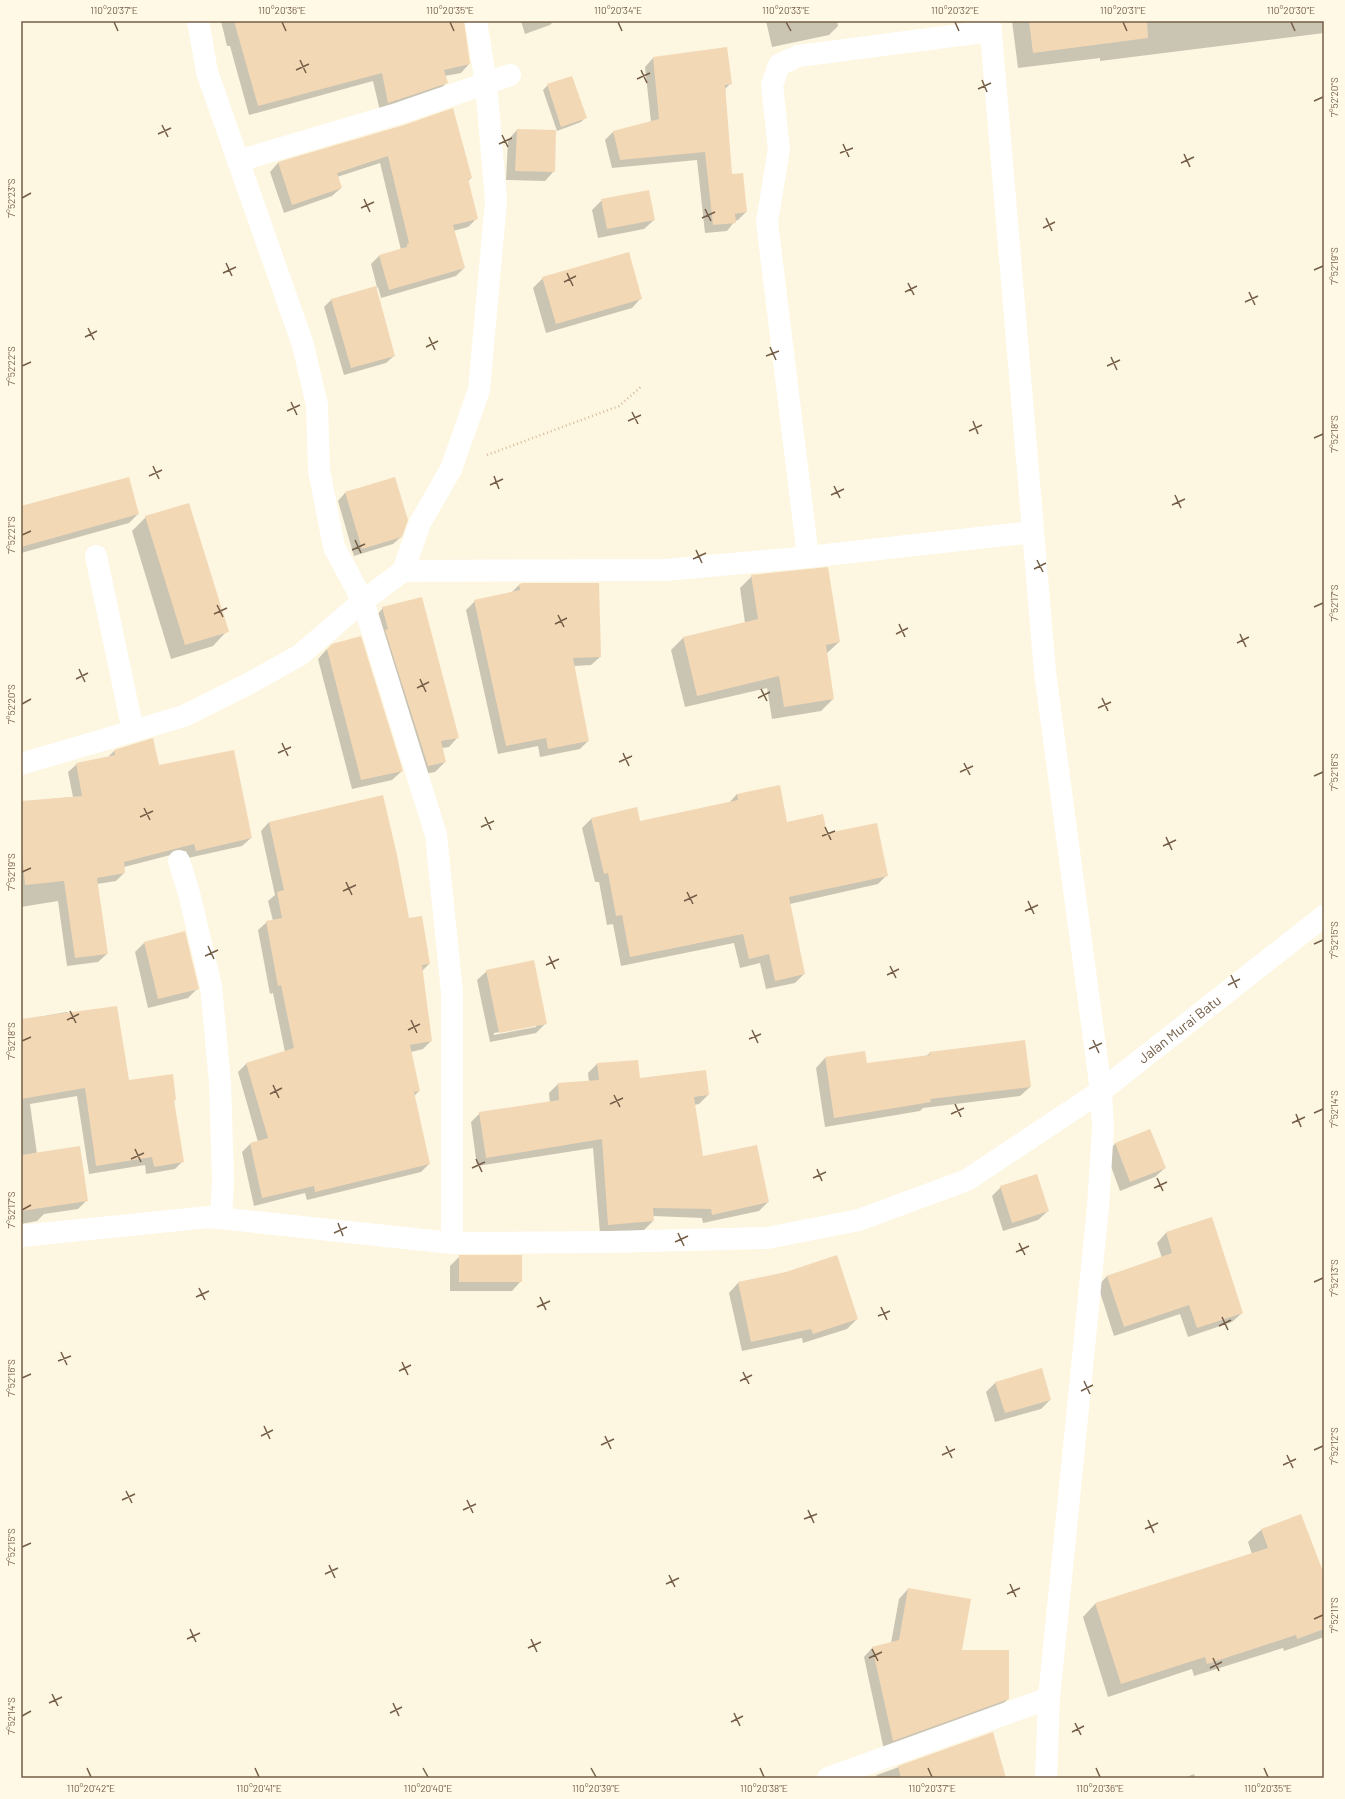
<svg xmlns="http://www.w3.org/2000/svg" width="1345" height="1799" font-family="Barlow,sans-serif">
<style>
.shadow{fill:#0003;fill-rule:evenodd}
.building{fill:#f3d8b6}
.lines{fill:none;stroke-linecap:round;stroke-linejoin:round}
.path{stroke:#d7bb9a;stroke-width:2.5;stroke-dasharray:1 3;stroke-linecap:butt}
.minor{stroke:#fff;stroke-width:22}
.ticks{fill:none;stroke:#745e47;stroke-width:1.5}
.labels{text-anchor:middle;stroke-width:3.5;stroke-linejoin:round;paint-order:stroke}
.street-label{font-size:14px;fill:#745e47;stroke:#fff9e6}
.neatline{fill:none;stroke:#745e47;stroke-width:1.5}
.ticks-label{font-size:10px;text-anchor:middle;fill:#745e47}
</style>
<rect width="100%" height="100%" fill="#fdf6e0"/>
<g class="shadow">
<path d="M221 21H463L469 64 461 73 445 76 446 83 438 92 380 111 373 81 249 115 230 46H227Z"/>
<path d="M521 21H554L550 25 525 34Z"/>
<path d="M766 21H837L838 26 829 35 772 47Z"/>
<path d="M1012 21H1324V33L1100 61V58L1018 68Z"/>
<path d="M653 58 731 83 725 89 731 176 746 212 738 220 735 221 727 231 705 233 697 160 612 168 605 140 613 132 651 122 645 67Z"/>
<path d="M548 85 585 118 581 122 557 131 543 90Z"/>
<path d="M404 126 471 178 468 181 477 218 468 227 453 231 464 268 456 276 381 298 378 287 376 288 394 356 386 363 344 375 324 307 331 300 377 287 371 264 379 256 401 250 380 163 337 177 341 188 332 196 284 213 270 172 278 163Z"/>
<path d="M517 130 554 171 545 181 506 180 508 140Z"/>
<path d="M602 200 654 220 644 229 598 238 592 210Z"/>
<path d="M543 278 641 298 632 308 546 333 533 288Z"/>
<path d="M395 478 401 537 393 544 354 556 338 501 345 493Z"/>
<path d="M21 507 138 514 129 523 21 553Z"/>
<path d="M146 517 227 631 213 646 171 659 132 531Z"/>
<path d="M752 576 839 642 826 654 833 699 821 711 772 719 767 688 685 707 671 650 683 638 745 623 740 588Z"/>
<path d="M523 584 600 657 591 665 574 666 588 741 580 749 540 757 538 746 498 754 466 610 475 601 511 593 519 585Z"/>
<path d="M383 608 458 737 449 747 442 748 445 762 435 772 418 775 374 618Z"/>
<path d="M327 649 402 771 392 780 352 789 318 659Z"/>
<path d="M152 740 159 766 251 838 242 846 188 858 186 851 124 867V873L116 881 97 884 107 954 98 962 67 966 58 901 21 907V802L73 797 68 772 77 764 107 758 114 751Z"/>
<path d="M737 794 786 823 826 834 887 875 878 884 790 904 804 974 795 983 766 989 760 963 740 968 734 943 621 966 613 924 607 925 599 882H595L582 828 591 819 640 822 729 803Z"/>
<path d="M269 822 408 919 429 964 422 971 431 1041 423 1049 411 1052 419 1091 414 1096 429 1164 421 1172 307 1200 305 1193 254 1206 242 1152 250 1144 258 1142 238 1072 247 1063 285 1052 273 993 270 994 258 930 267 922 273 921 268 901 275 895 261 831Z"/>
<path d="M144 943 198 988 188 998 148 1008 135 952Z"/>
<path d="M487 971 546 1023 536 1033 490 1042 477 980ZM536 1025V1027L494 1035V1033Z"/>
<path d="M67 1012 128 1081 175 1100 173 1101 183 1161 175 1169 146 1174 145 1165 89 1174 77 1096 30 1104 37 1154 87 1200 78 1209 44 1214 37 1221 21 1224V1020Z"/>
<path d="M930 1053 1030 1087 1020 1096 923 1108 920 1111 825 1127 816 1068 825 1058 866 1064 926 1056Z"/>
<path d="M597 1064 639 1079 708 1095 699 1104 694 1105 702 1158 768 1202 759 1211 703 1223 702 1218 653 1216V1221L644 1230 600 1234 593 1148 477 1166 471 1122 480 1113 550 1103 549 1093 558 1084 589 1082 588 1073Z"/>
<path d="M1149 1130 1165 1168 1155 1177 1120 1191 1106 1153 1115 1144Z"/>
<path d="M1001 1187 1048 1211 1038 1220 1003 1231 992 1196Z"/>
<path d="M1211 1218 1242 1313 1232 1322 1188 1337 1180 1314 1114 1336 1098 1286 1107 1276 1162 1258 1157 1243 1166 1233Z"/>
<path d="M460 1256 521 1281 512 1291H450V1266Z"/>
<path d="M738 1283 857 1319 847 1329 803 1343 802 1338 742 1351 729 1293Z"/>
<path d="M996 1382 1050 1400 1041 1409 995 1422 986 1392Z"/>
<path d="M1261 1530 1324 1577V1637L1284 1651 1283 1648 1194 1676 1192 1669 1108 1697 1083 1617 1095 1604 1252 1554 1248 1542Z"/>
<path d="M908 1589 960 1651 1008 1699 998 1708 884 1750 864 1657 873 1647 891 1643 899 1599Z"/>
<path d="M992 1733 1005 1778H874L877 1775Z"/>
<path d="M1194 1774 1195 1778H1184Z"/>
</g>
<g class="building">
<path d="M234 21H464L470 64 444 70 448 83 388 103 382 73 258 106Z"/>
<path d="M1029 21H1147L1148 38 1033 53Z"/>
<path d="M727 47 732 84 725 85 732 174 743 173 747 212 735 214 736 223 713 225 705 152 620 160 613 131 659 119 653 57Z"/>
<path d="M572 76 587 118 561 127 547 84Z"/>
<path d="M453 108 472 178 468 179 478 219 453 225 465 268 389 290 379 255 407 247V244L409 243 388 156 337 173 342 188 292 205 278 162 404 125Z"/>
<path d="M517 129 556 130 555 172 515 171Z"/>
<path d="M649 190 655 220 607 229 601 199Z"/>
<path d="M629 252 642 299 556 324 542 277Z"/>
<path d="M376 286 395 356 351 368 331 299Z"/>
<path d="M129 477 139 514 21 547V506Z"/>
<path d="M395 477 408 520 402 537 362 549 345 492Z"/>
<path d="M189 503 229 632 185 645 145 516Z"/>
<path d="M828 567 840 642 826 645 834 699 784 707 779 676 697 696 683 637 758 619 751 575Z"/>
<path d="M523 583H599L601 657 573 658 589 741 548 749 546 738 506 746 474 600 520 590 519 584Z"/>
<path d="M422 597 459 738 441 741 446 762 428 766 385 630 388 629 382 607Z"/>
<path d="M361 636 403 771 361 780 327 649 332 644Z"/>
<path d="M153 738 159 765 234 750 252 838 196 851 194 844 124 862 125 873 97 878 108 954 75 958 64 881 25 885 21 843V801L82 796 76 763 115 755 114 750Z"/>
<path d="M780 785 787 822 823 814 827 833 877 823 888 876 789 897 805 974 775 981 769 954 749 959 743 934 630 957 622 915 616 916 608 873 604 874 591 818 637 807 640 821 738 800 737 794Z"/>
<path d="M383 795 397 855 409 918 422 916 430 964 422 965 432 1041 410 1045 420 1091 414 1092 430 1164 315 1192 314 1186 262 1198 250 1143 268 1138 246 1063 294 1048 281 985 278 986 266 921 282 918 277 892 284 890 269 822Z"/>
<path d="M185 931 199 989 158 999 144 942Z"/>
<path d="M534 960 547 1024 499 1033 486 970Z"/>
<path d="M117 1006 129 1080 173 1074 176 1100H174L184 1162 154 1167 152 1157 96 1166 85 1088 21 1099V1019Z"/>
<path d="M1025 1040 1031 1087 930 1099 931 1102 834 1118 825 1057 865 1051 867 1063 930 1055 929 1052Z"/>
<path d="M638 1060 640 1078 706 1070 709 1095 694 1097 703 1156 757 1145 769 1202 712 1215 711 1209 653 1208 654 1221 608 1225 602 1139 486 1158 479 1112 559 1100 558 1083 599 1080 597 1063Z"/>
<path d="M1150 1129 1166 1168 1130 1182 1115 1143Z"/>
<path d="M80 1146 88 1201 21 1211V1155Z"/>
<path d="M1037 1174 1049 1211 1012 1223 1000 1186Z"/>
<path d="M1212 1217 1243 1313 1197 1328 1189 1305 1124 1327 1107 1276 1172 1253 1166 1232Z"/>
<rect x="459" y="1255" width="63" height="27"/>
<path d="M837 1255 858 1319 813 1334 811 1329 751 1342 738 1282 786 1272Z"/>
<path d="M1042 1368 1051 1400 1005 1413 995 1382Z"/>
<path d="M1301 1514 1324 1574V1629L1297 1639 1296 1635 1207 1664 1205 1657 1121 1684 1095 1603 1268 1548 1261 1529Z"/>
<path d="M908 1588 971 1599 962 1650H1009V1699L893 1741 872 1647 899 1640Z"/>
<path d="M993 1732 1006 1778H901L898 1766Z"/>
</g>
<g class="lines">
<path class="path" d="M487 455 619 406 642 386"/>
<g class="minor">
<path d="M198 21 207 72 303 345 317 405 319 470 334 547 363 601 436 835 452 992V1243"/>
<path d="M990 21 1045 672 1101 1091 1103 1127 1098 1207 1049 1698 1046 1778"/>
<path d="M238 161 400 113 510 75"/>
<path d="M96 556 133 731"/>
<path d="M808 557 767 222 779 149 772 85 779 65 798 56 991 31"/>
<path d="M403 571 666 570 808 557 1033 532"/>
<path d="M21 764 184 716 250 683 300 655 363 601 403 571 420 523 451 469 479 390 496 201 486 83 476 21"/>
<path d="M179 861 189 893 211 986 220 1082 223 1181 221 1218"/>
<path id="s1" d="M21 1236 209 1217 452 1243 609 1242 767 1238 859 1220 967 1180 1101 1091 1324 916"/>
<path d="M828 1778 1049 1698"/>
</g>
</g>
<path class="ticks" d="M114 22 118 31M282 22 286 31M450 22 454 31M618 22 622 31M786 22 791 31M955 22 959 31M1123 22 1127 31M1291 22 1295 31M300 60 306 73M296 70 309 64M641 70 647 83M637 79 650 73M982 80 987 92M978 89 991 83M1314 101 1323 97M162 125 168 137M158 134 171 128M502 135 508 147M499 144 512 138M843 144 849 157M840 153 853 148M1184 154 1190 167M1181 163 1194 157M22 198 31 193M364 199 370 212M361 208 374 202M705 209 711 221M702 218 715 212M1046 218 1052 231M1043 228 1055 222M226 263 232 276M1314 270 1323 266M223 273 236 267M567 273 573 286M564 282 576 276M908 283 914 295M905 292 917 286M1249 292 1255 305M1245 302 1258 296M88 328 94 340M85 337 97 331M429 337 435 350M426 347 438 341M770 347 776 360M766 356 779 351M1111 357 1117 370M22 366 31 362M1107 366 1120 360M291 402 297 415M287 411 300 405M632 412 638 424M628 421 641 415M973 421 978 434M969 431 982 425M1314 438 1323 434M153 466 159 479M149 476 162 470M494 476 499 489M490 485 503 479M834 486 840 498M831 495 844 489M1175 495 1181 508M1172 505 1185 499M22 535 31 531M355 540 361 553M352 550 365 544M696 550 702 563M693 559 706 553M1037 560 1043 572M1034 569 1046 563M217 605 223 617M1314 607 1323 603M214 614 227 608M558 615 564 627M555 624 567 618M899 624 905 637M896 634 908 628M1240 634 1246 647M1237 643 1249 637M79 669 85 682M76 679 88 673M420 679 426 692M417 688 429 682M761 689 767 701M758 698 770 692M1102 698 1108 711M22 704 31 699M1098 708 1111 702M282 743 288 756M278 753 291 747M623 753 629 766M619 762 632 756M964 763 970 775M960 772 973 766M1314 776 1323 772M144 808 150 820M140 817 153 811M485 817 491 830M481 827 494 821M825 827 831 840M822 836 835 831M1166 837 1172 850M1163 846 1176 840M22 872 31 868M346 882 352 895M343 891 356 885M687 892 693 904M684 901 697 895M1028 901 1034 914M1025 911 1038 905M1314 944 1323 940M208 946 214 959M205 956 218 950M549 956 555 969M546 965 559 959M890 966 896 978M887 975 899 969M1231 975 1237 988M1228 985 1240 979M70 1011 76 1023M67 1020 79 1014M411 1020 417 1033M408 1030 420 1024M752 1030 758 1043M749 1039 761 1034M1093 1040 1099 1053M22 1041 31 1037M1089 1049 1102 1043M273 1085 279 1098M270 1094 282 1088M614 1095 620 1107M610 1104 623 1098M955 1104 961 1117M1314 1113 1323 1109M951 1114 964 1108M1296 1114 1301 1127M1292 1123 1305 1117M135 1149 141 1162M131 1159 144 1153M476 1159 482 1172M472 1168 485 1162M817 1169 822 1181M813 1178 826 1172M1157 1178 1163 1191M1154 1188 1167 1182M22 1210 31 1205M338 1223 343 1236M334 1233 347 1227M678 1233 684 1246M675 1242 688 1236M1019 1243 1025 1255M1016 1252 1029 1246M1314 1282 1323 1278M199 1288 205 1300M196 1297 209 1291M540 1297 546 1310M537 1307 550 1301M881 1307 887 1320M878 1316 890 1311M1222 1317 1228 1330M1219 1326 1231 1320M61 1352 67 1365M58 1361 71 1356M402 1362 408 1375M399 1371 411 1365M743 1372 749 1384M22 1378 31 1374M740 1381 752 1375M1084 1381 1090 1394M1081 1391 1093 1385M264 1426 270 1439M261 1436 273 1430M605 1436 611 1449M601 1445 614 1439M946 1446 952 1458M1314 1450 1323 1446M942 1455 955 1449M1287 1455 1293 1468M1283 1465 1296 1459M126 1491 132 1503M122 1500 135 1494M467 1500 473 1513M463 1510 476 1504M808 1510 814 1523M804 1519 817 1514M1148 1520 1154 1533M1145 1529 1158 1523M22 1547 31 1543M329 1565 335 1578M325 1574 338 1568M669 1575 675 1587M666 1584 679 1578M1010 1584 1016 1597M1007 1594 1020 1588M1314 1619 1323 1615M190 1629 196 1642M187 1639 200 1633M531 1639 537 1652M528 1648 541 1642M872 1649 878 1661M869 1658 882 1652M1213 1658 1219 1671M1210 1668 1222 1662M52 1694 58 1706M49 1703 62 1697M393 1703 399 1716M390 1713 402 1707M734 1713 740 1726M22 1716 31 1711M731 1722 743 1716M1075 1723 1081 1735M1072 1732 1084 1726M87 1768 91 1777M255 1768 259 1777M423 1768 428 1777M591 1768 596 1777M760 1768 764 1777M928 1768 932 1777M1096 1768 1100 1777M1264 1768 1268 1777"/>
<g class="labels">
<g class="street-label">
<text dy="5" stroke="none"><textPath href="#s1" startOffset="1218">Jalan Murai Batu</textPath></text>
</g>
</g>
<rect width="1345" height="1799" fill="none" stroke="#fff9e6" stroke-width="44"/>
<rect x="22" y="22" width="1301" height="1755" class="neatline"/>
<g class="ticks-label">
<text x="114" y="14">110°20'37"E</text>
<text x="282" y="14">110°20'36"E</text>
<text x="450" y="14">110°20'35"E</text>
<text x="618" y="14">110°20'34"E</text>
<text x="786" y="14">110°20'33"E</text>
<text x="955" y="14">110°20'32"E</text>
<text x="1123" y="14">110°20'31"E</text>
<text x="1291" y="14">110°20'30"E</text>
<text transform="translate(1334 97) rotate(-90)" y="4">7°52'20"S</text>
<text transform="translate(11 198) rotate(-90)" y="4">7°52'23"S</text>
<text transform="translate(1334 266) rotate(-90)" y="4">7°52'19"S</text>
<text transform="translate(11 366) rotate(-90)" y="4">7°52'22"S</text>
<text transform="translate(1334 434) rotate(-90)" y="4">7°52'18"S</text>
<text transform="translate(11 535) rotate(-90)" y="4">7°52'21"S</text>
<text transform="translate(1334 603) rotate(-90)" y="4">7°52'17"S</text>
<text transform="translate(11 704) rotate(-90)" y="4">7°52'20"S</text>
<text transform="translate(1334 772) rotate(-90)" y="4">7°52'16"S</text>
<text transform="translate(11 872) rotate(-90)" y="4">7°52'19"S</text>
<text transform="translate(1334 940) rotate(-90)" y="4">7°52'15"S</text>
<text transform="translate(11 1041) rotate(-90)" y="4">7°52'18"S</text>
<text transform="translate(1334 1109) rotate(-90)" y="4">7°52'14"S</text>
<text transform="translate(11 1210) rotate(-90)" y="4">7°52'17"S</text>
<text transform="translate(1334 1278) rotate(-90)" y="4">7°52'13"S</text>
<text transform="translate(11 1378) rotate(-90)" y="4">7°52'16"S</text>
<text transform="translate(1334 1446) rotate(-90)" y="4">7°52'12"S</text>
<text transform="translate(11 1547) rotate(-90)" y="4">7°52'15"S</text>
<text transform="translate(1334 1615) rotate(-90)" y="4">7°52'11"S</text>
<text transform="translate(11 1716) rotate(-90)" y="4">7°52'14"S</text>
<text x="91" y="1792">110°20'42"E</text>
<text x="259" y="1792">110°20'41"E</text>
<text x="428" y="1792">110°20'40"E</text>
<text x="596" y="1792">110°20'39"E</text>
<text x="764" y="1792">110°20'38"E</text>
<text x="932" y="1792">110°20'37"E</text>
<text x="1100" y="1792">110°20'36"E</text>
<text x="1268" y="1792">110°20'35"E</text>
</g>
</svg>
